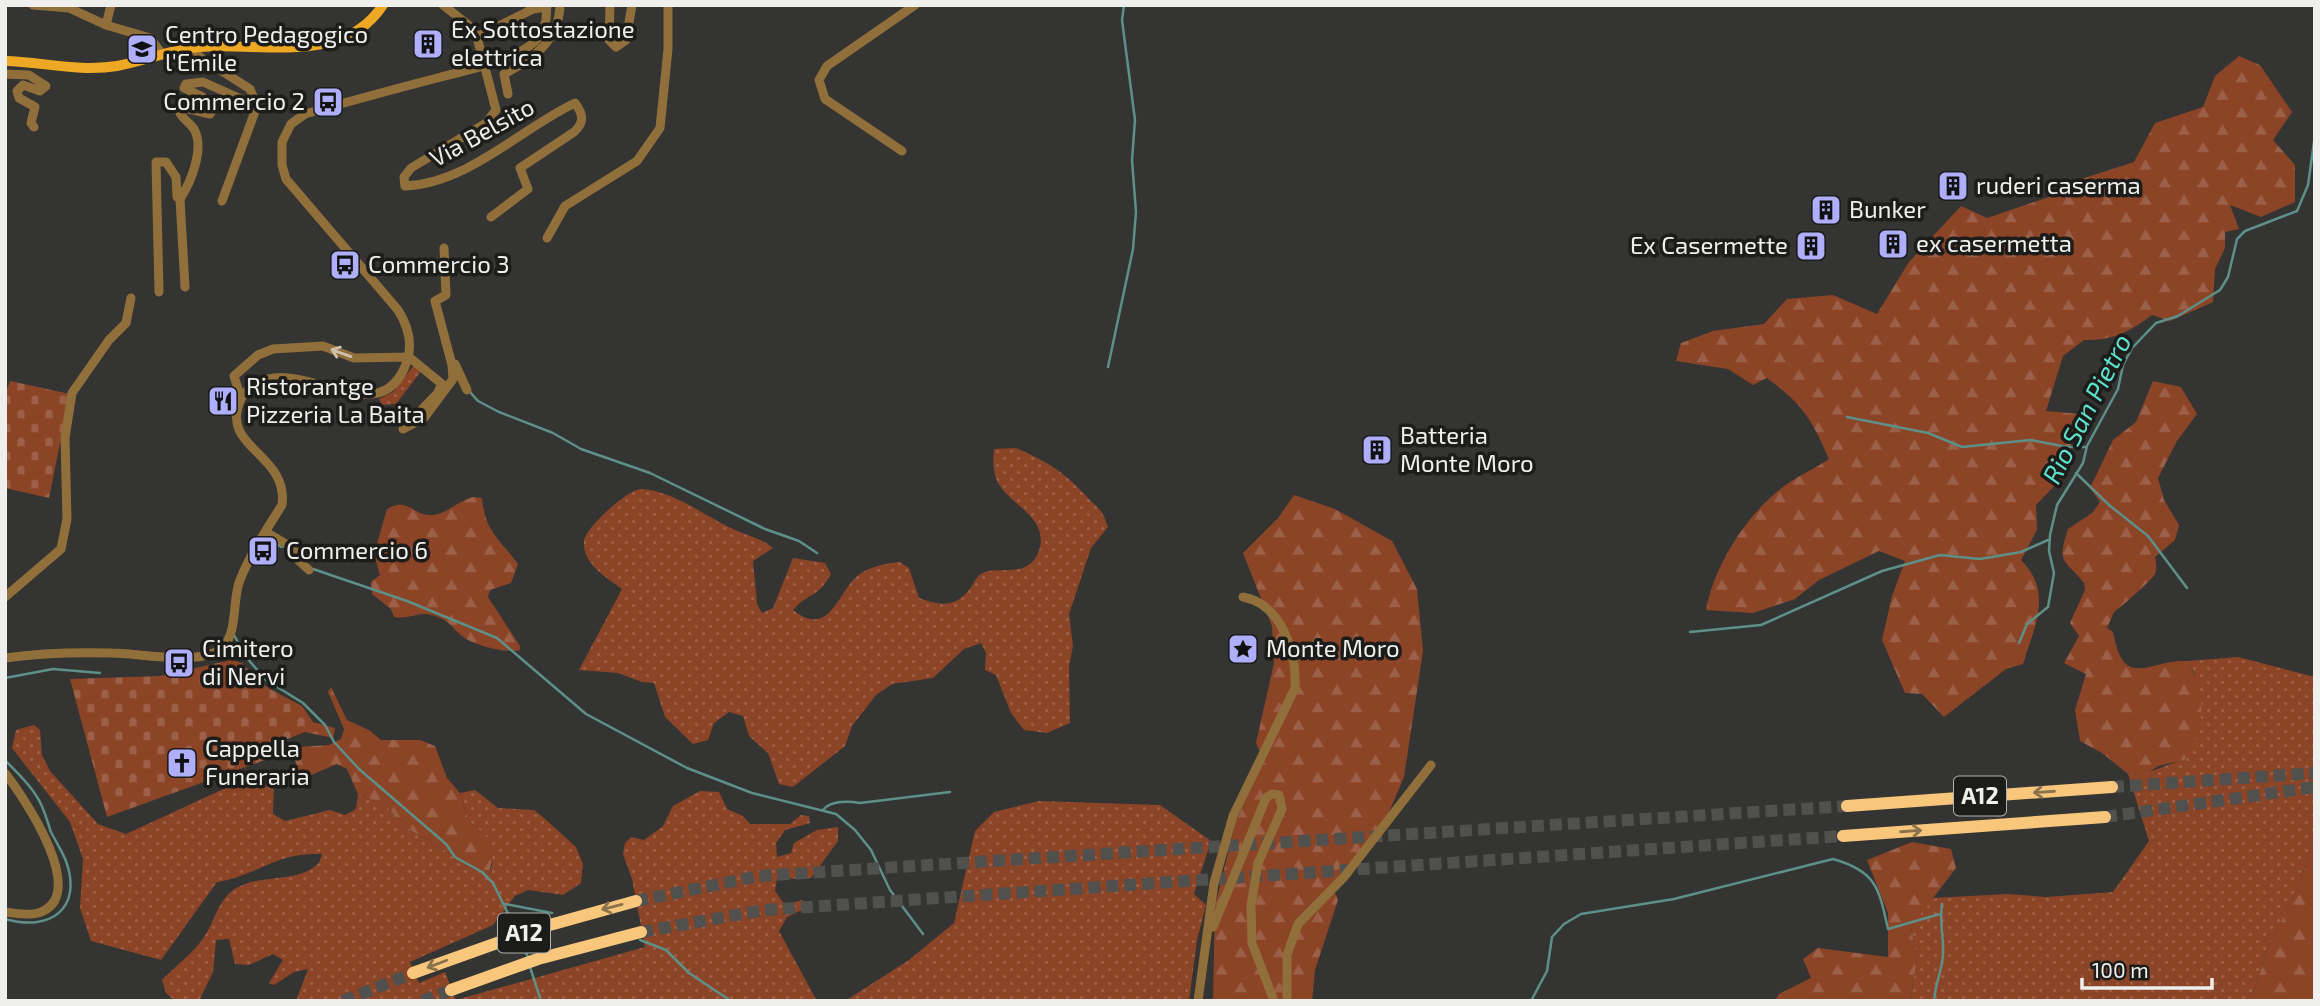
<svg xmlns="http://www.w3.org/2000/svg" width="2320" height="1006" font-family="'Exo 2',sans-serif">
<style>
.grass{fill:url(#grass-dots)}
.forest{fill:url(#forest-firs)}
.cemetery{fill:url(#cemetery-stones)}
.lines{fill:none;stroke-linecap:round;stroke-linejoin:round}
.stream{stroke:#5d9088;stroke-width:2.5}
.highway-tunnel{stroke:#50504e;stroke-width:12;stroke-dasharray:12 6;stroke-linecap:butt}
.minor{stroke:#916f3b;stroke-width:9}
.major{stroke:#eea823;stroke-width:10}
.highway{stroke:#f9c77c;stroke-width:12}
.oneway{stroke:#cec2af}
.oneway2{stroke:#8a724c}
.labels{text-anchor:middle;stroke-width:7;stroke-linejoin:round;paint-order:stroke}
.shield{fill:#1c1c1b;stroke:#b0b0ae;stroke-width:2}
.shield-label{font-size:23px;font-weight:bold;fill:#efefed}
.poi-label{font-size:24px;fill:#efefed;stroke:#1c1c1b;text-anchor:start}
.street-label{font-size:24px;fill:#efefed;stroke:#1c1c1b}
.water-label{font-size:26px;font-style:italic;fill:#5de3cd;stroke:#1c1c1b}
</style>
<defs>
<pattern id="grass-dots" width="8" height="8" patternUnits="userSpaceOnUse" patternTransform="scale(1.75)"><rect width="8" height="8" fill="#8c4427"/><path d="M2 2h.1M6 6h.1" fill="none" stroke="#9c5f47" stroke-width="1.8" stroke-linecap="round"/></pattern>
<pattern id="forest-firs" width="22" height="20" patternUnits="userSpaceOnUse" patternTransform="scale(1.75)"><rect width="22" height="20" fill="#8c4427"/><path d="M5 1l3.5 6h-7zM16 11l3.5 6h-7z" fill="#9c5f47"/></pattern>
<pattern id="cemetery-stones" width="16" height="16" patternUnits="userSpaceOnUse" patternTransform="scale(1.75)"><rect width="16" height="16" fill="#8c4427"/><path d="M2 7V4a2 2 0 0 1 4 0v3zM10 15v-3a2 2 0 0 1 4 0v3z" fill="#9c5f47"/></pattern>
</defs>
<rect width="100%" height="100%" fill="#343432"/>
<g class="grass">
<path d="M414 365 422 370 396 404 382 405 379 399 393 392Z"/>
<path d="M1016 448C1048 462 1063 471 1087 497 1099 510 1102 508 1108 527L1091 548 1069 614 1073 646 1069 666 1070 723 1047 733 1024 730 1011 713 996 675 985 670 986 653 981 643 964 649 933 678 892 684 876 695 852 726 845 746 793 787 779 784 768 753 749 736 743 716 729 712 714 723 708 740 693 744 665 717 654 683 642 682 618 673 579 670 622 589C607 578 582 564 584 541 585 528 628 489 641 489 675 491 706 517 735 530 748 536 762 538 773 548L753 561 757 604 762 613 773 608 793 558 825 563 831 574C817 599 810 591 793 610 827 637 836 599 854 579 865 567 884 564 900 562L909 568 919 598C940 606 957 608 971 587 974 583 976 577 981 574 996 564 1031 582 1040 547 1047 516 1009 505 997 481 993 472 993 459 994 449Z"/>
<path d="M2238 657 2315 677V836L2298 887 2268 948 2254 991 2246 1001H1910L1917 960 1911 927 1931 898 2008 894 2046 897 2113 892 2149 841 2128 774C2148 776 2163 765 2184 760L2195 675 2188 661Z"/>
<path d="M34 725 40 730 42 755 50 771 98 824 126 834 256 774 270 776 274 782 273 814 285 821 330 810 345 815 356 809 358 794 385 805 407 828 458 858 469 867 489 875 492 865 490 840 468 820 460 793 475 790 498 808 534 810 544 818 576 847 583 864 581 883 563 895 528 890 515 896 493 925 410 962 419 983 445 972 456 1000 645 947 632 879 623 854 625 843 631 837 644 840 663 826 673 806 700 791 719 792 727 809 743 816 750 824H790L801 815 809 816 810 823 785 830 776 843 777 857 791 853 794 843 817 830 838 827V841L811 878 777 879 775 891 785 905 802 900 808 907 787 917 779 931 817 1001H296L308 969 294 972 274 985 269 983 283 960 273 954 249 965 235 964 229 939 216 940 213 972 199 1001H175L166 993 162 980C175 966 194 953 204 937 214 923 217 903 232 891 257 872 297 885 319 863L322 854C274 852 260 875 217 882L161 960 91 941 80 908 83 859 70 822 12 748 16 730Z"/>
<path d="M1039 801 1160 805 1211 841 1194 894 1206 905 1197 940 1189 1001H845L909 960 954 923 975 831 994 812Z"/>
</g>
<g class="forest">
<path d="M2239 56 2260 65 2292 112 2273 140 2295 165V202L2261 217 2230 205 2239 229 2225 232V248L2215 269 2213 302 2170 321 2152 315C2127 333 2115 340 2084 340L2063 356 2046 411 2080 414 2061 479 2036 505 2037 530 2021 560C2053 592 2035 625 2023 664L2006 669 1944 717 1922 694 1905 693 1882 640 1892 596 1905 561 1879 551 1819 580 1795 599 1753 613 1706 610C1715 563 1748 512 1787 484 1800 475 1816 468 1829 459 1811 418 1803 405 1767 378L1753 385 1728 369 1676 361 1681 343 1713 331 1764 324 1787 299 1833 295 1877 314 1909 262 1961 206 1987 218 2055 195 2078 180 2134 162 2155 123 2203 107 2215 76Z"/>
<path d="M2153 381 2181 387 2197 414 2177 441 2158 478 2164 500 2179 525 2175 540 2155 557C2156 562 2157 569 2155 574 2154 578 2118 610 2114 612L2107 628 2113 632C2124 692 2148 659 2188 661 2207 698 2206 726 2184 760L2158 766 2145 775 2128 774 2102 753 2080 741 2075 710 2086 674 2064 663 2079 636 2070 623 2085 590 2084 583C2065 559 2056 565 2068 529L2092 513 2100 502 2090 488 2113 440 2136 422Z"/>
<path d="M1294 495 1335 509 1392 541 1417 589 1423 651 1404 777 1383 826 1333 889 1338 900 1315 970 1312 1001H1213L1215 906 1236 821 1264 761 1256 743 1274 663 1272 626 1243 553 1278 518Z"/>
<path d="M473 497 482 498C485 532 499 538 518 564L511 583 490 590 488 597 520 646V650C508 654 472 645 462 636 449 625 451 621 432 615 419 611 408 620 394 617L391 609 372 594 371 582 380 575 374 554 387 509C409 496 413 517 433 515 446 514 460 500 473 497Z"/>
<path d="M331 687 347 720 369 730 381 740H420L435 746 447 778 460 793 468 820 490 840 493 854 489 875 469 867 458 858 407 828 385 805 358 794 347 769 337 764 311 775 299 772 294 757 298 747 329 745 341 739 344 729 328 692Z"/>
<path d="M2315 836V1001H2246L2254 991 2268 948 2298 887Z"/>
<path d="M1912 842 1951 849 1956 868 1911 927 1917 960 1910 1001H1775L1779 994 1811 978 1803 959 1818 948 1888 957V913L1867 860Z"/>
</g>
<g class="cemetery">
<path d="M10 381 70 394 49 498 5 488V395Z"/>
<path d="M231 660 242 663 256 679 270 689 302 706 313 722 335 728 333 738 305 732 275 744 279 755 107 817 70 679 160 676Z"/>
</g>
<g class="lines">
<g class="stream">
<path d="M1108 367 1133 249 1136 212 1132 160 1135 120 1122 20 1124 5"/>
<path d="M470 392 478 401 499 412 553 433 581 449 650 473 765 529 799 541 817 553"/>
<path d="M1847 417 1928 433 1962 447 2031 440 2067 447H2086"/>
<path d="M2076 473 2109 505 2148 536 2187 588"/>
<path d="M267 540 282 547"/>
<path d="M313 569 407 601 497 638 586 714 687 768 752 793 836 814 855 830 871 850 890 890 923 934"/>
<path d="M1690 632 1761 625 1882 571 1940 555 1980 559 2021 552 2048 540"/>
<path d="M234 635 246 657 266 680 303 703 325 725 334 742 359 769 446 844 455 857 482 872 493 883 517 932"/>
<path d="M2019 643 2027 624 2048 607 2054 573 2049 551 2050 535 2057 505 2083 463 2087 446 2118 389 2123 365 2132 348 2156 323 2178 316 2220 290 2228 277 2237 239 2245 231 2297 211 2308 185 2315 135"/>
<path d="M5 678 53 669 100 673"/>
<path d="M5 760C16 772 29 783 37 797 44 807 47 821 51 832 56 842 62 851 66 861 83 909 50 932 5 919"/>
<path d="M823 810C831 800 849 801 860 803L950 792"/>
<path d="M505 904 552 913"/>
<path d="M519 938 528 957"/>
<path d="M640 940 666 950 689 973 731 1001"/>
<path d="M530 967 541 1001"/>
<path d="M1531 1001 1547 971 1552 937 1564 924 1581 914 1674 899 1833 859C1876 871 1879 888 1888 929L1940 914"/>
<path d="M1934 1001C1935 985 1942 970 1943 955 1944 937 1939 922 1942 904"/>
</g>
<g class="highway-tunnel">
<path d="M2112 787 2315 773"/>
<path d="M2105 817 2315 787"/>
<path d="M636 901 759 876 1847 806"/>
<path d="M641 932 764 910 1843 836"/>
<path d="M343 1001 413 973"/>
<path d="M422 1001 451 990"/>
</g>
<g class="minor">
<path d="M33 5 69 8 106 25 111 5"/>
<path d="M443 5 471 27 477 37 496 110 486 123 411 168 404 177 405 186C469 183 520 129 575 103 583 114 585 122 574 132L520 168 528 189 491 217"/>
<path d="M610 5 609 40 616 47 626 40 632 5"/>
<path d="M106 25 150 38 162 54"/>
<path d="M477 37 533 9 547 7"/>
<path d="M5 74 29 75 46 86 40 91 23 85 17 91 19 98 35 107 31 123 34 127"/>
<path d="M508 94 504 74C533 59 559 41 560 5"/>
<path d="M902 151 825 99 819 80 827 66 915 5"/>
<path d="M180 199 185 287"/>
<path d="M222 201 257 106"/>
<path d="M547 238 565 206 637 161 660 128 668 49V5"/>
<path d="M159 292 156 162H166L176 177 177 197 180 199C191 182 205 148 194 129 190 123 183 119 180 113L185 108 210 114 214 107 203 97 184 88 186 84 203 82 257 106 250 89 200 57 191 48"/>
<path d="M455 364 467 390"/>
<path d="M241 399 234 376 258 355 273 349 323 346 354 358 409 357 442 384 437 394 403 429 424 418 453 379 452 365 435 301 446 295 444 248"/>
<path d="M266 532 296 550 297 559 309 570"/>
<path d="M5 597 61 549 67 519 65 438 72 393 109 340 126 323 131 298"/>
<path d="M5 658C40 653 77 652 112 653 139 653 203 667 223 647 238 632 232 599 240 580 250 554 267 529 282 505 289 453 218 448 241 399 244 392 250 388 256 384 303 355 382 437 407 361 413 343 408 326 398 310L286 179 282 165V142L291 124 305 114C350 101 395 89 441 77 470 69 507 63 532 44 544 35 548 20 546 5"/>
<path d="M5 773C23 796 92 897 38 913 28 916 15 913 5 912"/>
<path d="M1213 927 1266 798 1272 794 1279 795 1282 809 1258 863 1251 906 1252 943 1274 1001"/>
<path d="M1198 1001 1214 883 1233 816 1295 688C1297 653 1282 604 1243 597"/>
<path d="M1287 1001V955L1298 924 1344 877 1431 765"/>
</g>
<path class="major" d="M5 61C42 62 80 72 117 66 145 61 171 49 200 47 262 42 343 66 383 5"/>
<g class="highway">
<path d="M1847 806 2112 787"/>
<path d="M1843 836 2105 817"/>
<path d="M413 973 539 928 636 901"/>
<path d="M451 990 538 959 641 932"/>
</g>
</g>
<defs><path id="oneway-shaft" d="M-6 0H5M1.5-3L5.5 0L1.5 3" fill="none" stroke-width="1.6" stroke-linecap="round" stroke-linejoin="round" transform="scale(1.75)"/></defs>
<use class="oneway" href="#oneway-shaft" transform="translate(341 353) rotate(-160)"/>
<g class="oneway2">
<use href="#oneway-shaft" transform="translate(2044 792) rotate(176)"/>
<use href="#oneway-shaft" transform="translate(1911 831) rotate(-4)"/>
<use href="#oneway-shaft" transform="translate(612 907) rotate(166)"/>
<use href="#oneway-shaft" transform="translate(437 964) rotate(159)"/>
</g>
<defs>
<g id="building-square" transform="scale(1.575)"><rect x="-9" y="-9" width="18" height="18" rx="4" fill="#afaefa" stroke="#1c1c1b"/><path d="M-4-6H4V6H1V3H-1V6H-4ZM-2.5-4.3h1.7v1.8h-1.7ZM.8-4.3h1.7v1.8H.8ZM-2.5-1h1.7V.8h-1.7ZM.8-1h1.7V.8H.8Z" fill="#111"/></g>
<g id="school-square" transform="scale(1.575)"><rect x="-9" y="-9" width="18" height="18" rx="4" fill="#afaefa" stroke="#1c1c1b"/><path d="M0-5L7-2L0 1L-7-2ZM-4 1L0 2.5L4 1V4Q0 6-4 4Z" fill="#111"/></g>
<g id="bus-square" transform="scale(1.575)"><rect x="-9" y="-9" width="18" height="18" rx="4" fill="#afaefa" stroke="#1c1c1b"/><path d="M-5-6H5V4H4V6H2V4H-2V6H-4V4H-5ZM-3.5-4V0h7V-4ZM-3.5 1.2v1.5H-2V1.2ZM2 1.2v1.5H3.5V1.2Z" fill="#111"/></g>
<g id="restaurant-square" transform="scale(1.575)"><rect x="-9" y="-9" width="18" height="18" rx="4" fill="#afaefa" stroke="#1c1c1b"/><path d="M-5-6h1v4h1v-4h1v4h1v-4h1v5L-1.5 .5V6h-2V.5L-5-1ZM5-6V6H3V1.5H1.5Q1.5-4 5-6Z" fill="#111"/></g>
<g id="sight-square" transform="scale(1.575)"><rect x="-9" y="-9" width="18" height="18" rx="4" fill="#afaefa" stroke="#1c1c1b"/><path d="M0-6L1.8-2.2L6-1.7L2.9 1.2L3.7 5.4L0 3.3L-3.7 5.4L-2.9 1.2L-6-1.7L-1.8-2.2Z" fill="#111"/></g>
<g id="church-square" transform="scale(1.575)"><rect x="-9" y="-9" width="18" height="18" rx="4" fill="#afaefa" stroke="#1c1c1b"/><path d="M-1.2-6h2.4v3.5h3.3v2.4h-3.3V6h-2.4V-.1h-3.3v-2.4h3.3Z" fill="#111"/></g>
</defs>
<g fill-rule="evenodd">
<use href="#building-square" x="428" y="44"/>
<use href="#school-square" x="142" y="49"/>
<use href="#bus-square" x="328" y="102"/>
<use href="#building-square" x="1953" y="186"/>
<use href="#building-square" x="1826" y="210"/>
<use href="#building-square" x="1893" y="244"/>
<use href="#building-square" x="1811" y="246"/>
<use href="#bus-square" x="345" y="265"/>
<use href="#restaurant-square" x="223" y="401"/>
<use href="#building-square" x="1377" y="450"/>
<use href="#bus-square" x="263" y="551"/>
<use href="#sight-square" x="1243" y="649"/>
<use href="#bus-square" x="179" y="663"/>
<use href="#church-square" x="182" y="763"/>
</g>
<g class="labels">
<g class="shield">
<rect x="1954" y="776.5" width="52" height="39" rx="5"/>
<rect x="498" y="913.5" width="52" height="39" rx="5"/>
</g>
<g class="shield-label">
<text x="1980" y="804">A12</text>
<text x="524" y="941">A12</text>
</g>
<g class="poi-label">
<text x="451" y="38">Ex Sottostazione<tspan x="451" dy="28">elettrica</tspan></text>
<text x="165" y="43">Centro Pedagogico<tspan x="165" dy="28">l'Emile</tspan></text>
<text x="305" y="110" text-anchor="end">Commercio 2</text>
<text x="1976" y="194">ruderi caserma</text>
<text x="1849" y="218">Bunker</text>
<text x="1916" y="252">ex casermetta</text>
<text x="1788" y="254" text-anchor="end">Ex Casermette</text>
<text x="368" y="273">Commercio 3</text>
<text x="246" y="395">Ristorantge<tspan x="246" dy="28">Pizzeria La Baita</tspan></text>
<text x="1400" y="444">Batteria<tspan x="1400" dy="28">Monte Moro</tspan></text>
<text x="286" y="559">Commercio 6</text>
<text x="202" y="657">Cimitero<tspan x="202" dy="28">di Nervi</tspan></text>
<text x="1266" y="657">Monte Moro</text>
<text x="205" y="757">Cappella<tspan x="205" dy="28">Funeraria</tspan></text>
</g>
<g class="street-label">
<text transform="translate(482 133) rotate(-29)" y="8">Via Belsito</text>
</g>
<g class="water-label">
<text transform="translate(2087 409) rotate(-63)" y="9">Rio San Pietro</text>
</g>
</g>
<rect width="2320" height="1006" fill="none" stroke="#efefed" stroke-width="14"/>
<path d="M2082 978v10h130v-10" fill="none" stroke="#efefed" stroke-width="3.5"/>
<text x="2092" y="978" font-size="21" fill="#efefed" stroke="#1c1c1b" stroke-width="5" paint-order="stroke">100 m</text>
</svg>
